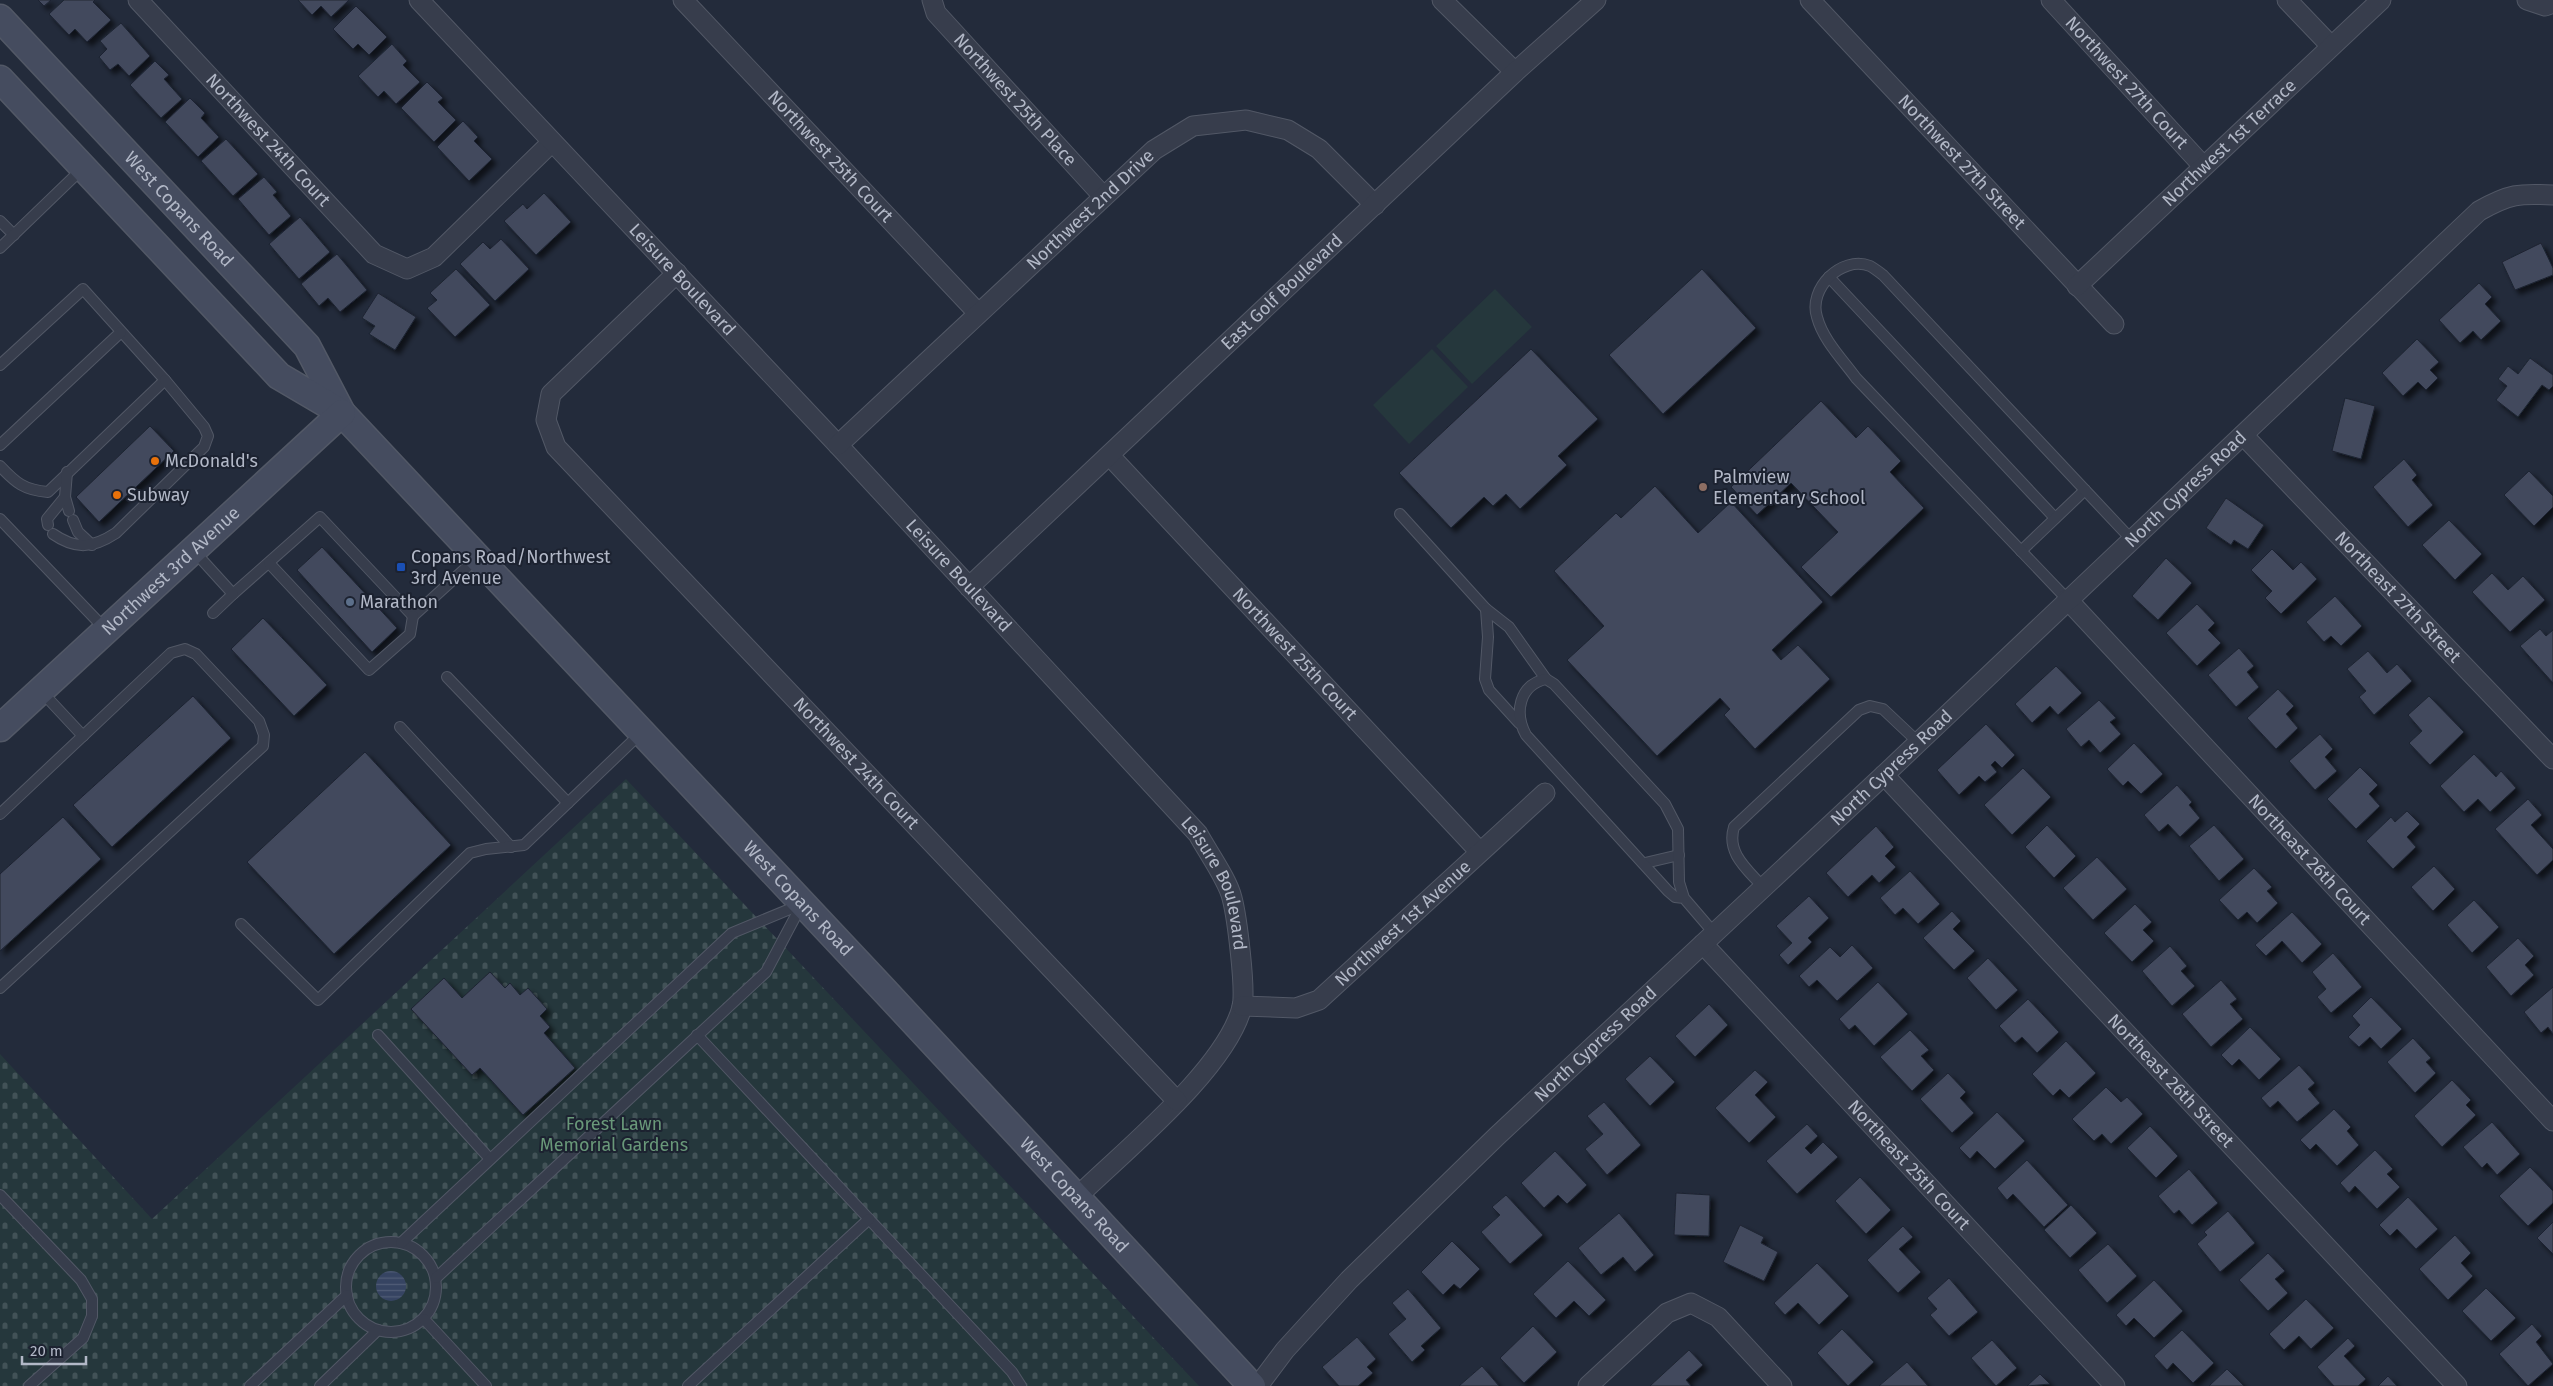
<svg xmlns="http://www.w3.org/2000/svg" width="2553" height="1386" font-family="'Fira Sans',sans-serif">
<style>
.cemetery{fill:url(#cemetery-stones)}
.green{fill:#25373c}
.water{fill:url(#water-rules)}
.building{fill:#424a5d;stroke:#1e2432;filter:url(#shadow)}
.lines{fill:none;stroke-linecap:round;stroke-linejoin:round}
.lane-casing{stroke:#525866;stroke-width:12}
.street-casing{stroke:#525866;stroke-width:21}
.secondary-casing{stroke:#525866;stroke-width:29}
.lane{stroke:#373d4c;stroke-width:10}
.street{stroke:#373d4c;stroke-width:19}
.secondary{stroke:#454c5f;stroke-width:26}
.food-dot{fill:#e8710a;stroke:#1c2230;stroke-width:2}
.education-dot{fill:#8d6e63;stroke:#1c2230;stroke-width:2}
.transit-dot{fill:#1a4fb4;stroke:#1c2230;stroke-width:2}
.service-dot{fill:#5c6f8a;stroke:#1c2230;stroke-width:2}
.labels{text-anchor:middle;stroke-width:4;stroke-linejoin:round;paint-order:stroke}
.street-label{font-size:18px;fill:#b2b8c7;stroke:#1c2230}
.poi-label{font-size:18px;fill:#b2b8c7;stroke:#1c2230;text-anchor:start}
.park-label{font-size:18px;fill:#699879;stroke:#1c2230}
</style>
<defs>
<pattern id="cemetery-stones" width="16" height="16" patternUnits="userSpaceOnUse" patternTransform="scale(1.25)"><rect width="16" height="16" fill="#25373c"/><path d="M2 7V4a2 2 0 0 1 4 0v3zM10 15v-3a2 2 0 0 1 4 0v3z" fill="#425257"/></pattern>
<pattern id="water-rules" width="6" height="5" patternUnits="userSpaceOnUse" patternTransform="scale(1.25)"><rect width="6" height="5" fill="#364462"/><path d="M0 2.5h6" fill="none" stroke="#515d77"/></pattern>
<filter id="shadow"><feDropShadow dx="4.5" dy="4.5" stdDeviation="2.5" flood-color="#0009"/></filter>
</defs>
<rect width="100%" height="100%" fill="#232b3b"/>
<path class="cemetery" d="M626 779 1199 1386H0V1054L152 1219Z"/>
<g class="green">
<path d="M1495 289 1532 327 1472 384 1436 346Z"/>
<path d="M1432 349 1468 387 1409 444 1373 405Z"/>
</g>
<circle class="water" cx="391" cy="1286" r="15"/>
<g class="building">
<path d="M38 0H51L44 6Z"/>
<path d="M64 0H95L93 2 111 20 87 42 75 29 69 35 49 14Z"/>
<path d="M298 0H349L331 17 321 6 312 15Z"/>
<path d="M356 6 387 37 369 55 358 44 353 49 333 29Z"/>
<path d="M121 23 150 56 129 76 118 64 110 70 99 57 107 49 100 41Z"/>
<path d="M392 44 407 61 403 65 420 82 396 104 384 91 378 97 358 76Z"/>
<path d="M155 61 169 75 164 79 182 99 161 118 130 85Z"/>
<path d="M427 82 443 98 438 102 456 120 434 142 401 108Z"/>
<path d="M190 98 205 113 201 118 219 137 198 157 165 122Z"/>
<path d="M463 121 478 137 474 141 492 159 469 181 437 147Z"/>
<path d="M226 139 258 174 233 196 201 161Z"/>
<path d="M264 177 277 192 273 195 291 216 269 235 238 199Z"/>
<path d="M544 193 571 222 536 255 504 221 523 204 527 209Z"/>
<path d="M300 217 330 252 299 279 269 244Z"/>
<path d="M501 239 529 269 495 301 460 264 483 242 490 249Z"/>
<path d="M2541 243 2553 268V275L2515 290 2502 262Z"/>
<path d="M337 254 367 290 340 312 328 298 319 306 301 284Z"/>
<path d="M456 269 490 305 455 337 427 308 437 300 430 293Z"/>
<path d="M1702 269 1756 328 1663 414 1609 355Z"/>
<path d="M2479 283 2492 297 2485 304 2501 321 2481 340 2473 331 2460 343 2439 320Z"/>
<path d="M378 293 416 317 395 350 369 334 375 326 362 318Z"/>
<path d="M2417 339 2439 362 2430 370 2438 378 2426 390 2418 382 2403 396 2382 373Z"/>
<path d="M1531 349 1598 419 1558 456 1567 465 1520 509 1506 494 1493 506 1484 497 1451 528 1399 473Z"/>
<path d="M2530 358 2553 375V386L2549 390 2542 385 2518 417 2496 400 2507 386 2498 379 2508 366 2518 374Z"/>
<path d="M2345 398 2375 406 2361 459 2332 451Z"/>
<path d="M1821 401 1856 438 1868 426 1901 461 1890 472 1924 508 1831 597 1801 567 1838 532 1791 483 1757 515 1731 487Z"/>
<path d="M150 426 174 451 99 522 76 497Z"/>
<path d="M2404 459 2417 475 2412 480 2433 505 2408 527 2373 487Z"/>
<path d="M2529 471 2553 496V507L2534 526 2504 495Z"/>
<path d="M1655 486 1698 533 1731 502 1823 602 1772 650 1781 660 1798 645 1830 679 1755 749 1724 715 1730 709 1720 698 1657 756 1567 660 1604 626 1554 571 1616 513 1621 518Z"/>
<path d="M2226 498 2264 525 2248 549 2234 540 2231 545 2206 528Z"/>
<path d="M2449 520 2482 554 2455 580 2422 545Z"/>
<path d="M322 547 397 628 372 652 297 570Z"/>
<path d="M2272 549 2293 570 2301 562 2317 579 2281 614 2265 598 2272 591 2251 570Z"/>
<path d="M2166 558 2192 583 2158 620 2132 596Z"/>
<path d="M2492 573 2508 590 2523 576 2545 600 2510 632 2472 592Z"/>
<path d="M2335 596 2362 626 2341 646 2331 636 2324 642 2306 622Z"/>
<path d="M2197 604 2215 623 2208 630 2221 643 2197 666 2166 633Z"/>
<path d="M263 618 327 685 294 716 231 649Z"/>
<path d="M2540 629 2546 636 2553 630V683L2520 646Z"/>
<path d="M2239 648 2254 666 2247 672 2259 687 2236 707 2208 675Z"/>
<path d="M2368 651 2387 673 2397 664 2412 681 2374 715 2359 697 2366 691 2347 669Z"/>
<path d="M2056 666 2082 693 2058 715 2050 706 2032 723 2015 704Z"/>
<path d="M2278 689 2294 706 2286 714 2298 728 2276 749 2247 718Z"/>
<path d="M193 696 231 738 112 847 73 805Z"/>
<path d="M2429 696 2464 732 2430 765 2409 743 2422 731 2408 715Z"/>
<path d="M2099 700 2116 718 2110 722 2121 734 2100 753 2089 740 2081 747 2066 729Z"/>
<path d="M1986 724 2015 755 2002 768 1995 761 1991 765 1997 772 1985 782 1979 776 1959 795 1937 770Z"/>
<path d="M2320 734 2333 749 2325 757 2337 771 2315 790 2289 761Z"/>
<path d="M2134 743 2163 774 2141 794 2128 781 2123 786 2107 769Z"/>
<path d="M365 752 451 845 334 954 247 862Z"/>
<path d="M2474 754 2496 777 2501 771 2516 788 2490 812 2478 799 2464 812 2440 786Z"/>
<path d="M2360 767 2378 785 2369 794 2380 806 2356 829 2327 799Z"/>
<path d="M2023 768 2051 797 2012 835 1984 805Z"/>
<path d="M2177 785 2192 802 2189 805 2200 818 2180 837 2168 824 2159 832 2144 815Z"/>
<path d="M2528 799 2542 815 2531 825 2553 849V860L2537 875 2495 829Z"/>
<path d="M2407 811 2420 824 2407 837 2416 847 2393 869 2366 841 2391 817 2395 822Z"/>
<path d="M63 817 101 859 0 951V874Z"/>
<path d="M2047 825 2076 856 2054 878 2025 847Z"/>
<path d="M2214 825 2244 859 2219 881 2189 846Z"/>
<path d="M1876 826 1894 847 1885 856 1896 867 1879 883 1872 875 1848 897 1826 873Z"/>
<path d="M2097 857 2127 889 2093 920 2063 888Z"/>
<path d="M2434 866 2455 889 2433 911 2411 887Z"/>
<path d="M2254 868 2272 887 2267 891 2278 903 2257 923 2247 912 2238 920 2219 900Z"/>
<path d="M1910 871 1940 904 1918 924 1903 908 1895 915 1880 898Z"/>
<path d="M1809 896 1829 918 1808 938 1812 942 1788 965 1779 955 1792 943 1776 926Z"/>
<path d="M2474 900 2499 927 2472 953 2447 925Z"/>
<path d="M2135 904 2152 922 2143 930 2154 941 2132 962 2104 933Z"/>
<path d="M1952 911 1961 921 1953 929 1975 951 1954 970 1923 938Z"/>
<path d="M2292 912 2322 944 2302 963 2282 941 2266 956 2255 945Z"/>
<path d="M2518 938 2534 956 2525 965 2534 975 2511 996 2486 967Z"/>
<path d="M1852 945 1873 968 1837 1001 1817 980 1809 987 1799 976 1830 947 1840 957Z"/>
<path d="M2170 946 2187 966 2181 971 2195 986 2172 1006 2142 971Z"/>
<path d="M2333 953 2362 987 2331 1013 2317 997 2326 989 2312 972Z"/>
<path d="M1988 958 2018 990 1996 1010 1967 978Z"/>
<path d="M490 972 505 988 510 983 520 995 528 988 547 1009 540 1016 550 1027 544 1033 575 1068 523 1115 480 1068 472 1075 411 1009 444 978 462 998Z"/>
<path d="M2221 980 2237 999 2230 1004 2243 1019 2211 1047 2182 1014Z"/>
<path d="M1878 982 1908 1014 1874 1046 1855 1025 1849 1030 1839 1019Z"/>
<path d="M2553 987V1034L2548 1027 2541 1033 2524 1012Z"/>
<path d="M2371 997 2402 1029 2381 1049 2370 1037 2359 1047 2348 1037 2360 1025 2352 1016Z"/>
<path d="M2028 999 2059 1032 2037 1053 2022 1037 2015 1043 1999 1026Z"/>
<path d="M1709 1004 1728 1025 1695 1057 1675 1036Z"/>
<path d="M2250 1027 2281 1059 2259 1080 2239 1059 2232 1066 2221 1055Z"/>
<path d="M1910 1030 1929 1050 1921 1056 1934 1070 1912 1091 1880 1057Z"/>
<path d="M2413 1038 2431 1058 2426 1062 2436 1073 2415 1093 2387 1062Z"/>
<path d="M2066 1041 2096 1073 2069 1098 2060 1089 2053 1096 2032 1074Z"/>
<path d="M1650 1056 1675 1082 1650 1106 1625 1079Z"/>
<path d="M2299 1065 2315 1083 2308 1089 2320 1103 2297 1122 2278 1101 2270 1108 2261 1098Z"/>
<path d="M1755 1070 1768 1082 1755 1095 1776 1117 1749 1143 1715 1108Z"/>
<path d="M1948 1073 1966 1092 1960 1098 1974 1113 1952 1133 1920 1099Z"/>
<path d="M2452 1080 2471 1100 2466 1105 2476 1115 2442 1147 2414 1116Z"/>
<path d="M2106 1087 2121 1102 2127 1097 2143 1114 2111 1144 2102 1134 2094 1141 2072 1119Z"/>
<path d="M1604 1102 1641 1145 1607 1175 1585 1149 1603 1134 1587 1116Z"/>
<path d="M2334 1109 2351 1127 2347 1131 2359 1145 2337 1166 2316 1144 2310 1150 2300 1140Z"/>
<path d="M1997 1112 2025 1141 1995 1169 1977 1151 1970 1159 1959 1148Z"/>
<path d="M2492 1122 2520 1154 2497 1175 2487 1163 2482 1168 2463 1147Z"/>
<path d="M1807 1124 1818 1136 1805 1148 1811 1154 1823 1142 1838 1157 1797 1194 1766 1161Z"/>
<path d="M2150 1126 2178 1156 2156 1178 2127 1148Z"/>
<path d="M2375 1150 2393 1169 2387 1174 2400 1187 2377 1209 2355 1186 2349 1193 2340 1183Z"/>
<path d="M1555 1151 1587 1185 1567 1204 1558 1195 1544 1208 1521 1183Z"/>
<path d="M2027 1160 2068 1205 2044 1227 2013 1194 2007 1200 1997 1188Z"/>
<path d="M2530 1167 2553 1191V1203L2528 1226 2499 1196Z"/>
<path d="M2189 1169 2218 1203 2192 1225 2179 1210 2174 1214 2158 1196Z"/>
<path d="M1860 1177 1891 1210 1866 1234 1835 1201Z"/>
<path d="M1676 1193 1710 1195 1709 1236 1674 1235Z"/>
<path d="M1506 1195 1543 1235 1510 1264 1481 1232 1500 1215 1492 1207Z"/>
<path d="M2408 1197 2438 1229 2416 1249 2397 1229 2390 1236 2379 1225Z"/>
<path d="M2071 1205 2097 1233 2070 1258 2044 1230Z"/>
<path d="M2228 1211 2255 1243 2220 1272 2197 1244 2207 1235 2204 1232Z"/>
<path d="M1619 1213 1654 1255 1635 1272 1623 1257 1601 1275 1578 1248Z"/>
<path d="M2553 1222V1254L2537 1238Z"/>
<path d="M1740 1225 1764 1237 1761 1243 1778 1252 1764 1281 1723 1262Z"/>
<path d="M1903 1226 1913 1237 1899 1249 1921 1272 1898 1293 1867 1260Z"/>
<path d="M2455 1235 2471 1253 2461 1263 2473 1276 2448 1300 2419 1269Z"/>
<path d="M1452 1241 1480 1269 1460 1289 1454 1284 1443 1295 1421 1272Z"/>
<path d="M2108 1244 2137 1276 2107 1303 2078 1270Z"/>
<path d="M2268 1253 2285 1271 2275 1279 2288 1293 2268 1311 2239 1280Z"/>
<path d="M1568 1261 1606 1300 1589 1316 1574 1301 1556 1318 1533 1294Z"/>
<path d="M1817 1263 1849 1296 1819 1325 1798 1303 1785 1315 1774 1303Z"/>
<path d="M1949 1278 1978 1312 1949 1336 1930 1315 1937 1309 1927 1298Z"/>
<path d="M2154 1280 2183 1311 2154 1338 2134 1318 2126 1326 2116 1315Z"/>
<path d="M2486 1288 2516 1318 2491 1341 2462 1311Z"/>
<path d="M1408 1289 1441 1328 1421 1346 1425 1350 1412 1362 1388 1334 1406 1319 1392 1303Z"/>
<path d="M2306 1299 2334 1328 2311 1349 2299 1336 2284 1350 2269 1334Z"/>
<path d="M2532 1324 2542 1336 2536 1342 2553 1364 2528 1386 2499 1354Z"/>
<path d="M1533 1326 1557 1352 1524 1383 1500 1358Z"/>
<path d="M1842 1329 1874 1362 1848 1386 1817 1353Z"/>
<path d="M2182 1330 2214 1363 2193 1383 2173 1363 2167 1370 2154 1356Z"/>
<path d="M1357 1337 1376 1359 1367 1367 1373 1373 1358 1386H1339L1322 1367Z"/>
<path d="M2348 1338 2355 1346 2344 1356 2366 1379 2358 1386H2334L2317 1367Z"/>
<path d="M1992 1340 2017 1368 1996 1386 1971 1358Z"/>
<path d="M1689 1350 1703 1365 1686 1380 1691 1386H1650Z"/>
<path d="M1907 1362 1928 1386H1879Z"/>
<path d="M1482 1366 1499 1386H1459Z"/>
<path d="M2227 1369 2244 1386H2209Z"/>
<path d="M2040 1374 2050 1384 2027 1386Z"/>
<path d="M2388 1376 2397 1386H2378Z"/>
</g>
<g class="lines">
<g class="lane-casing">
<g id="lane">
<path d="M0 221 14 235"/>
<path d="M0 248 83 168"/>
<path d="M1829 277 2055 518"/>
<path d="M0 365 83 289 165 380 48 492C24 490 16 483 0 466"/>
<path d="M0 445 121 332"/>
<path d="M65 497 69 511"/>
<path d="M1400 514 1486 609"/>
<path d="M0 519 106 630"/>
<path d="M73 520 78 532 92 545"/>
<path d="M48 525 47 519 65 497 67 472"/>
<path d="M53 534C76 550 93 548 116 533L204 447 208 436 204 427 165 380"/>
<path d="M193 550 233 594 320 517 413 616 477 558"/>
<path d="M2021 551 2085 490"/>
<path d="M269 563 369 670 410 634 413 616"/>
<path d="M2067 599 1856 378C1843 360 1823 340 1817 317 1808 289 1841 255 1870 266 1874 268 1879 272 1883 275L2131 539"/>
<path d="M213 613 233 594"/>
<path d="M447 677 568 803"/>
<path d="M41 691 83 736"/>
<path d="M1519 723 1489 690 1485 679 1488 637 1486 609 1509 627 1546 679"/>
<path d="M400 727 511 847"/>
<path d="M0 814 171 653 185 649 196 654 259 721 264 735 263 746 0 988"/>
<path d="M1645 863 1679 855"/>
<path d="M1763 887C1747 869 1726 853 1734 827L1859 710 1870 706 1883 709 1918 742"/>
<path d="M1684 898 1675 897 1668 891 1526 735C1514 713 1519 685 1546 679L1554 684 1665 804 1678 829 1679 882 1684 898 1714 933"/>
<path d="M241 924 318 1000 470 853 486 849 524 845 641 733"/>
<path d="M378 1035 490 1159"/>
<path d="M697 1035 1012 1372 1021 1386"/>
<path d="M0 1195 81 1280 92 1299V1316L83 1338 29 1386"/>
<circle cx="391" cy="1287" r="45"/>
<path d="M401 1243 732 933 802 904"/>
<path d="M436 1278 766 972 802 904"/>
<path d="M424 1319 486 1386"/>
<path d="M250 1386 347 1295"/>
<path d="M320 1386 378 1330"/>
<path d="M688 1386 869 1219"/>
</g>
</g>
<g class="street-casing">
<g id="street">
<path id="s1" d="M138 0 374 254 407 269 434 257 552 142"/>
<path id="s2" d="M419 0 838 445 1198 834C1207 851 1228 880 1232 898 1237 917 1246 989 1242 1007 1226 1069 1124 1151 1077 1197"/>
<path id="s3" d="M683 0 978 313"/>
<path id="s4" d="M932 0 936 13 1103 196"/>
<path d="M1442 0 1515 72"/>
<path id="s5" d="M1810 0 2114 324"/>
<path id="s6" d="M2051 0 2203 166"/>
<path d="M2287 0 2331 46"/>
<path d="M2527 0 2545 6 2553 3"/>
<path id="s7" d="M677 273 551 394 546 420 556 447 1177 1101"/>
<path id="s8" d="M2077 286 2381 0"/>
<path id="s9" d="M2243 435 2553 759"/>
<path id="s10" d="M838 445 1154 150 1193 126 1246 120 1288 130 1319 149 1375 205"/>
<path id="s11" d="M1110 456 1480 852"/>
<path id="s12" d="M969 587 1515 72 1596 0"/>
<path id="s13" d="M2067 599 2553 1121"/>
<path id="s14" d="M1884 775 2457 1386"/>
<path id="s15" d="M1703 944 2115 1386"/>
<path id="s16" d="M1242 1006 1296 1008 1319 1000 1545 793"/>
<path id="s17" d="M1258 1386 1285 1350 1349 1280 1497 1136 1884 775 2479 211C2509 194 2519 193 2553 195"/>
<path d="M1588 1386 1667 1313 1691 1303 1718 1317 1782 1386"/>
</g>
</g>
<g class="secondary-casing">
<g id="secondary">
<path id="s18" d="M0 18 307 346 342 413 883 989 1252 1386"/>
<path d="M0 79 279 376 342 413"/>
<path id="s19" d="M0 728 342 413"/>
</g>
</g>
<use href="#lane" class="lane"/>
<use href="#street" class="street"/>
<use href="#secondary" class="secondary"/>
</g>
<g class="food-dot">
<circle cx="155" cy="461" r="5"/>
<circle cx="117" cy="495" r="5"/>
</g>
<circle class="education-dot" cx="1703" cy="487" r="5"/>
<rect class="transit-dot" x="396" y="562" width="10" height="10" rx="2.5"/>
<circle class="service-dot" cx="350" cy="602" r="5"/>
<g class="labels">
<g class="street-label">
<text dy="6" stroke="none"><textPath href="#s6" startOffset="112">Northwest 27th Court</textPath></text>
<text dy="6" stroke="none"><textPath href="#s4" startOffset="131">Northwest 25th Place</textPath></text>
<text dy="6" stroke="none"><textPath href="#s1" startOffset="191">Northwest 24th Court</textPath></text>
<text dy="6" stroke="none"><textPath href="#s8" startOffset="209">Northwest 1st Terrace</textPath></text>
<text dy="6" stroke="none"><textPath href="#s3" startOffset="215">Northwest 25th Court</textPath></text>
<text dy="6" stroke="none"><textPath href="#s5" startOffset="222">Northwest 27th Street</textPath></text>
<text dy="6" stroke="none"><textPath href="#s18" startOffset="262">West Copans Road</textPath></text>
<text dy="6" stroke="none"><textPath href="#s10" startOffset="345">Northwest 2nd Drive</textPath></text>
<text dy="6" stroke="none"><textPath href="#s2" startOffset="384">Leisure Boulevard</textPath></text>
<text dy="6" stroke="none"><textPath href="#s12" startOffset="430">East Golf Boulevard</textPath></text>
<text dy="6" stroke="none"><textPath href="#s17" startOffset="1291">North Cypress Road</textPath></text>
<text dy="6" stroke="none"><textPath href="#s19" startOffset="232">Northwest 3rd Avenue</textPath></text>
<text dy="6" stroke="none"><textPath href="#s2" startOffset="789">Leisure Boulevard</textPath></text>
<text dy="6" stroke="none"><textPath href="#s9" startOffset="224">Northeast 27th Street</textPath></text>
<text dy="6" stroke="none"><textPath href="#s11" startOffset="271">Northwest 25th Court</textPath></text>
<text dy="6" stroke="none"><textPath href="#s7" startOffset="666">Northwest 24th Court</textPath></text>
<text dy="6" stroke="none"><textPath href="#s17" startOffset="886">North Cypress Road</textPath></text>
<text dy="6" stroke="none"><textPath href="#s13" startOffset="356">Northeast 26th Court</textPath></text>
<text dy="6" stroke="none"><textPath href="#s2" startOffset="1194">Leisure Boulevard</textPath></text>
<text dy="6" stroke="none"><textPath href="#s18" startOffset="1191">West Copans Road</textPath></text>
<text dy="6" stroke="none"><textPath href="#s16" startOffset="192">Northwest 1st Avenue</textPath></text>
<text dy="6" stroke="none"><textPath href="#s17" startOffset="481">North Cypress Road</textPath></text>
<text dy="6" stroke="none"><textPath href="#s14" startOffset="419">Northeast 26th Street</textPath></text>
<text dy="6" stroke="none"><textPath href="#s15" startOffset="302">Northeast 25th Court</textPath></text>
<text dy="6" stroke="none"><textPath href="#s18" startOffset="1596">West Copans Road</textPath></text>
</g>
<g class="poi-label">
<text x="165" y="467">McDonald's</text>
<text x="1713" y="483">Palmview<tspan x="1713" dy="21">Elementary School</tspan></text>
<text x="127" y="501">Subway</text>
<text x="411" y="563">Copans Road/Northwest<tspan x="411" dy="21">3rd Avenue</tspan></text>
<text x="360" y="608">Marathon</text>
</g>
<g class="park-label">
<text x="614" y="1130">Forest Lawn<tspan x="614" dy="21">Memorial Gardens</tspan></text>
</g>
</g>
<path d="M22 1356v8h64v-8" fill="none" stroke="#b2b8c7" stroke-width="2.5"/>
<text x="30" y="1356" font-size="15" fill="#b2b8c7" stroke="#1c2230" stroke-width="4" paint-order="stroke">20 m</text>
</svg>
